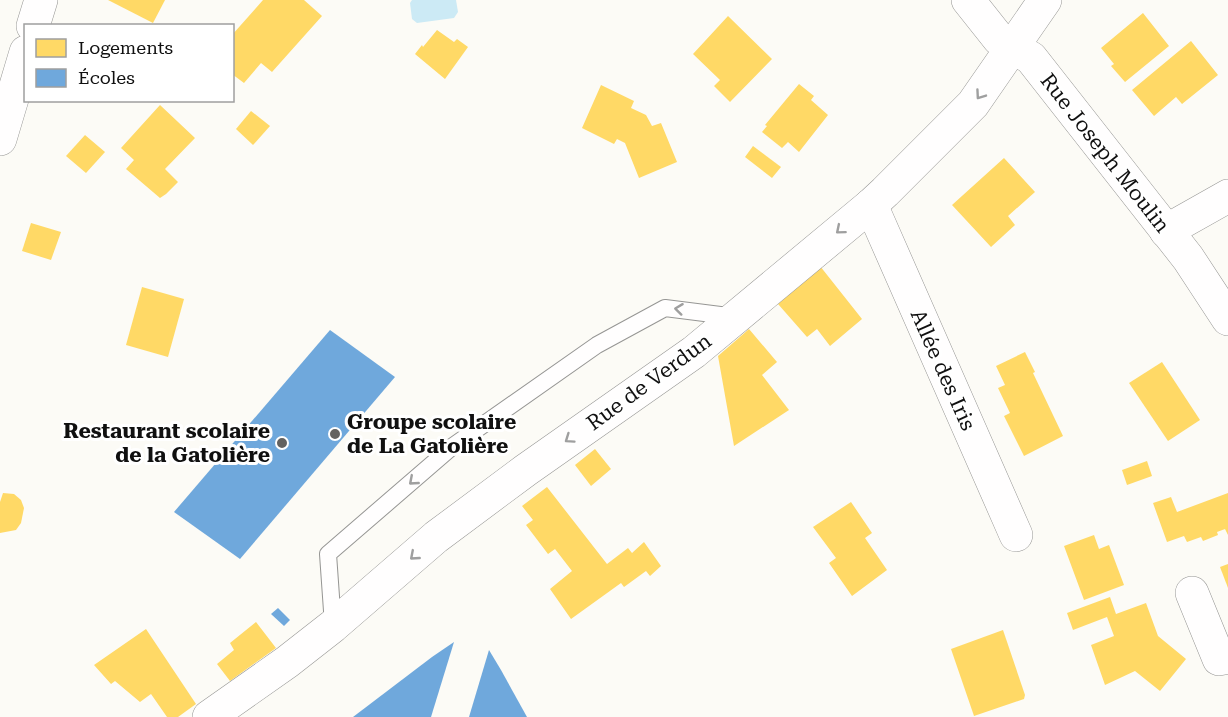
<svg xmlns="http://www.w3.org/2000/svg" width="1228" height="717" font-family="'Roboto Serif',serif">
<style>
.water{fill:#cceaf5}
.homes{fill:#ffd966}
.schools{fill:#6fa8dc}
.lines{fill:none;stroke-linecap:round;stroke-linejoin:round}
.service-casing{stroke:#969694;stroke-width:18}
.minor-casing{stroke:#969694;stroke-width:34}
.service{stroke:#fffefe;stroke-width:16}
.minor{stroke:#fffefe;stroke-width:33}
.oneway{stroke:#9f9f9f}
.poi-dot{fill:#636260;stroke:#fff;stroke-width:2}
.labels{text-anchor:middle;stroke-width:6;stroke-linejoin:round;paint-order:stroke}
.street-label{font-size:21px;fill:#101010;stroke:#fff}
.poi-label{font-size:21px;font-weight:bold;fill:#101010;stroke:#fff;text-anchor:start}
</style>
<rect width="100%" height="100%" fill="#fcfbf6"/>
<path class="water" d="M412 0H456L458 12 454 18 417 23 412 19 410 3Z"/>
<g class="homes">
<path d="M108 0H165L153 23Z"/>
<path d="M263 0H304L322 16 272 72 261 63 244 83 232 74V35Z"/>
<path d="M1143 13 1169 46 1125 82 1111 66 1114 64 1101 48Z"/>
<path d="M728 16 772 59 730 102 714 86 720 80 693 54Z"/>
<path d="M437 30 454 42 457 39 468 47 445 79 415 54 422 45 423 47Z"/>
<path d="M1191 41 1218 75 1182 104 1176 97 1154 116 1132 90Z"/>
<path d="M799 84 814 96 811 100 828 115 799 152 788 142 782 148 762 132 767 126 765 125Z"/>
<path d="M601 85 634 101 631 108 646 115 652 126 661 123 677 162 639 178 625 143 617 139 614 144 582 128Z"/>
<path d="M160 105 195 138 165 169 178 182 166 194 160 198 126 169 134 160 121 148Z"/>
<path d="M251 111 270 126 253 145 236 129Z"/>
<path d="M85 135 105 152 86 173 66 156Z"/>
<path d="M753 146 781 167 772 178 745 157Z"/>
<path d="M1004 158 1035 192 1008 216 1015 225 991 247 952 205Z"/>
<path d="M31 223 61 232 51 260 22 251Z"/>
<path d="M820 266 862 319 830 346 817 329 807 337 778 304Z"/>
<path d="M142 287 184 299 168 357 126 345Z"/>
<path d="M749 329 777 362 762 375 789 410 734 446 718 356Z"/>
<path d="M1025 352 1035 372 1033 373 1063 436 1024 456 1004 416 1010 413 998 388 1005 385 996 366Z"/>
<path d="M1162 362 1200 420 1168 441 1129 383Z"/>
<path d="M595 449 611 469 591 486 575 465Z"/>
<path d="M1147 461 1152 476 1127 485 1122 470Z"/>
<path d="M547 487 607 564 628 548 632 553 644 542 661 566 650 576 646 571 624 587 621 583 571 619 550 589 572 571 555 549 548 554 526 525 533 520 522 506Z"/>
<path d="M3 493 14 494 21 500 24 508 21 523 16 530 0 533V502Z"/>
<path d="M1228 493V535L1225 529 1217 532 1218 535 1203 541 1201 537 1187 542 1184 536 1167 542 1153 503 1171 497 1177 512Z"/>
<path d="M851 502 872 533 865 538 887 570 852 596 829 563 836 558 813 527Z"/>
<path d="M1094 535 1099 549 1109 545 1124 585 1084 600 1064 546Z"/>
<path d="M1228 564V588L1220 567Z"/>
<path d="M1110 597 1116 614 1146 603 1158 636 1186 659 1160 691 1135 671 1105 685 1091 645 1114 636 1107 617 1073 630 1067 613Z"/>
<path d="M256 622 276 648 230 681 217 664 234 650 230 643Z"/>
<path d="M146 629 196 704 178 717H167L151 694 140 702 115 681 111 684 94 665Z"/>
<path d="M1003 630 1025 695 1024 699 974 716 951 649Z"/>
</g>
<g class="schools">
<path d="M330 330 395 377 240 559 174 512Z"/>
<path d="M278 608 290 620 284 626 271 614Z"/>
<path d="M454 642 431 717H353L432 657Z"/>
<path d="M489 650 501 670 527 717H469Z"/>
</g>
<g class="lines">
<g class="service-casing">
<path id="service" d="M333 625 328 554 453 446 597 345 665 308 736 317"/>
</g>
<g class="minor-casing">
<g id="minor">
<path d="M968 0 999 39 1031 58 1188 258 1228 319"/>
<path d="M33 26 41 0"/>
<path d="M0 139 26 52"/>
<path d="M871 205 1016 535"/>
<path d="M1166 231 1228 196"/>
<path d="M1192 593 1219 659 1228 657"/>
<path d="M209 717 287 662 333 626 436 537 526 470 694 352 871 205 885 192 973 104 1045 0"/>
</g>
</g>
<use href="#service" class="service"/>
<use href="#minor" class="minor"/>
</g>
<defs><path id="oneway-chevron" d="M-2-3.5L2.5 0L-2 3.5" fill="none" stroke-width="1.6" stroke-linecap="round" stroke-linejoin="round" transform="scale(1.5)"/></defs>
<g class="oneway">
<use href="#oneway-chevron" transform="translate(980 95) rotate(125)"/>
<use href="#oneway-chevron" transform="translate(840 230) rotate(140)"/>
<use href="#oneway-chevron" transform="translate(679 309) rotate(-173)"/>
<use href="#oneway-chevron" transform="translate(569 439) rotate(145)"/>
<use href="#oneway-chevron" transform="translate(413 481) rotate(139)"/>
<use href="#oneway-chevron" transform="translate(414 556) rotate(139)"/>
</g>
<g class="poi-dot">
<circle cx="335" cy="434" r="6"/>
<circle cx="282" cy="443" r="6"/>
</g>
<g class="labels">
<g class="street-label">
<text transform="translate(1105 153) rotate(52)" y="7">Rue Joseph Moulin</text>
<text transform="translate(943 370) rotate(66)" y="7">Allée des Iris</text>
<text transform="translate(649 382) rotate(-36)" y="7">Rue de Verdun</text>
</g>
<g class="poi-label">
<text x="347" y="429">Groupe scolaire<tspan x="347" dy="24">de La Gatolière</tspan></text>
<text x="270" y="438" text-anchor="end">Restaurant scolaire<tspan x="270" dy="24">de la Gatolière</tspan></text>
</g>
</g>
<rect x="24" y="24" width="210" height="78" fill="#ffffff" stroke="#9f9f9f" stroke-width="1.5"/>
<rect x="36" y="39" width="30" height="18" fill="#ffd966" stroke="#9f9f9f" stroke-width="1.5"/>
<text x="78" y="54" font-size="18" fill="#101010">Logements</text>
<rect x="36" y="69" width="30" height="18" fill="#6fa8dc" stroke="#9f9f9f" stroke-width="1.5"/>
<text x="78" y="84" font-size="18" fill="#101010">Écoles</text>
</svg>
